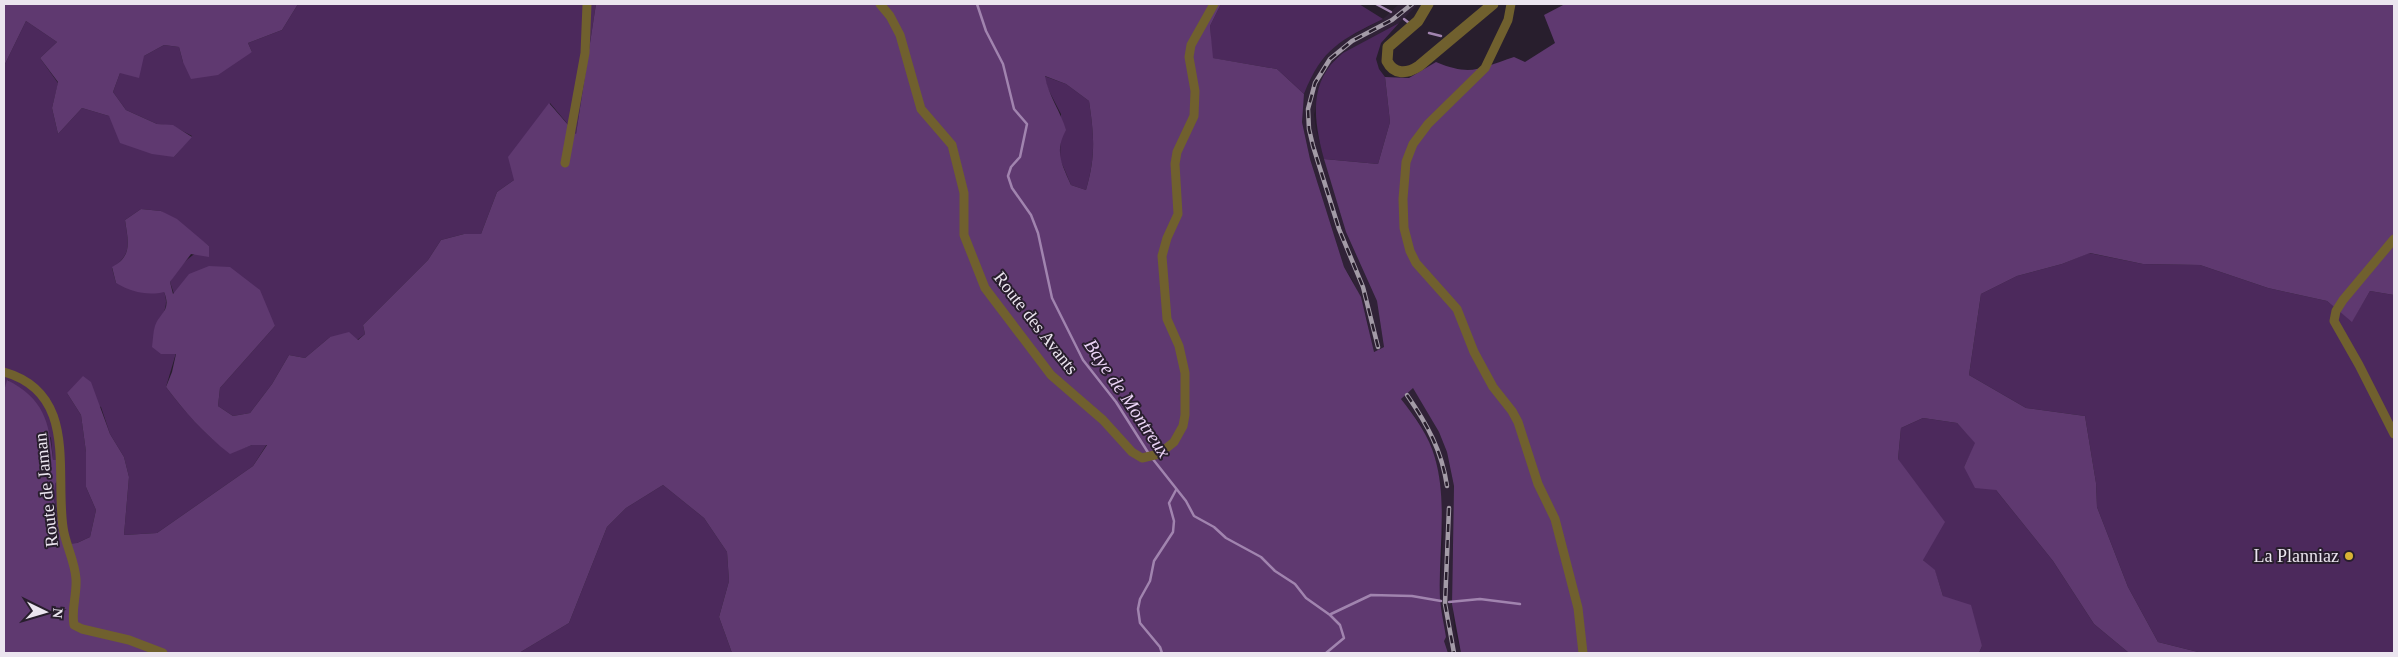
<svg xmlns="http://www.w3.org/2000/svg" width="2398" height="657" font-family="'Times New Roman',serif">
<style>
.built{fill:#302237}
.green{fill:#4c295c}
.forest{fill:#5f3970;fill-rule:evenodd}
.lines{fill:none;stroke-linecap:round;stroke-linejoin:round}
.stream{stroke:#a184af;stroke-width:2.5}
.minor{stroke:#70602e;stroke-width:9}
.tertiary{stroke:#70602e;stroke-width:11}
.rail-casing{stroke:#a39ba7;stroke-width:4.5}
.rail{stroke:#281e2d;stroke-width:2.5;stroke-dasharray:8;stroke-linecap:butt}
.poi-dot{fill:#d9b334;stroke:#281e2d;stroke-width:2}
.labels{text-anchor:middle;stroke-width:4;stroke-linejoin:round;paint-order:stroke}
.street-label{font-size:18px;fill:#ebe5ef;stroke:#281e2d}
.poi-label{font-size:18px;fill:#ebe5ef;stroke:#281e2d;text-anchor:end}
.water-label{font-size:19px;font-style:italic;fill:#ebd4f6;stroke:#281e2d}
</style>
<rect width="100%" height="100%" fill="#281e2d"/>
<g class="built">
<path d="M1399 4H1418L1399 23 1336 58 1322 80 1314 115 1316 129 1346 232 1377 301 1384 347 1373 352 1367 320 1353 281 1344 267 1310 159 1302 122V108L1304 94 1309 80 1315 69 1334 45 1383 19Z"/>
<path d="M1413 387 1439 432 1447 452 1454 486 1452 591 1454 627 1461 653H1448L1444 641 1440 600 1443 534 1439 478 1435 458 1427 439 1418 421 1401 399Z"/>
</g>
<g class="green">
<path d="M298 4H596L576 134 550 103 514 180 497 192 481 234H464L441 240 428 260 363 325 365 334 357 340 330 337 305 358 289 355 272 384 250 413 233 416 218 406 220 388 275 326 174 294 170 282C180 264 191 254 209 246L161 211 141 209 125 220C128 242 133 254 112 268L116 283 164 292C169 304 164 315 156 324L176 353 166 387C185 412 204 434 230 453L252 445 267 444 253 466 157 533 124 535 129 477 124 457 110 434 101 407 67 393 81 415 86 452V487L96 510 90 537 77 543 65 544 54 498 55 484 58 478 57 460H53L51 438 8 380 4 391V66L26 21 57 42 40 58 58 83 52 108 58 134 82 108 109 116 174 157 192 136 173 126 157 124 126 110 113 92 120 73 144 56 164 45 179 47 183 62 252 52 248 43 282 30Z"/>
<path d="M1221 4H1359L1383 19C1341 40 1322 48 1304 94L1277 69 1212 58 1210 26Z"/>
<path d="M1399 23 1381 43 1376 59 1379 69 1385 77 1390 122 1378 164 1324 159C1314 121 1307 81 1343 53Z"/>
<path d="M1044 76 1066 84 1089 101C1094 135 1096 156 1086 190L1071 185 1060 159 1061 114 1048 89Z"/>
<path d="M2089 253 2143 264 2200 265 2268 288 2327 301 2352 321 2370 291 2394 295V653H2202L2158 642 2128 587 2097 507 2096 483 2085 416 2026 408 1969 375 1981 294 2017 276 2062 264Z"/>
<path d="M1923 418 1957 423 1976 443 1964 467 1996 490 2053 561 2094 624 2129 653H1979L1982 646 1943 596 1935 571 1923 560 1898 459 1901 428Z"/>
<path d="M663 485 704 518 727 552 729 581 719 617 732 653H519L569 623 607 527 626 508Z"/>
</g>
<g class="forest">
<path d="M4 4H298L282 30 248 43 252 52 218 75 191 79 183 62 179 47 164 45 144 56 139 78 120 73 113 92 126 110 157 124 173 125 192 137 174 157 152 154 120 143 109 116 82 108 58 134 52 108 58 82 40 58 57 42 26 21 4 66Z"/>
<path d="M596 4H1221L1210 26 1213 58 1277 69 1304 94 1302 122 1310 159 1344 267 1361 297 1374 352 1384 347 1377 301 1346 232 1324 159 1378 164 1390 122 1385 77 1409 78 1436 62C1472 77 1480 68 1514 57L1525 62 1555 43 1544 15 1565 4H2394V295L2370 291 2352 322 2327 301 2268 288 2200 265 2143 264 2090 253 2062 264 2017 276 1981 294 1969 375 2026 408 2085 416 2096 483 2097 507 2128 587 2158 642 2202 653H2129L2094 624 2053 561 1996 490 1975 488 1964 467 1975 443 1957 423 1923 418 1901 428 1898 459 1945 522 1923 560 1935 570 1943 596 1971 605 1982 646 1979 653H1461L1452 604 1454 486 1447 452 1439 432 1413 388 1401 399C1415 417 1429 436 1435 458 1448 504 1438 553 1440 599 1441 612 1444 624 1446 637L1444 641 1448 653H732L719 617 729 581 727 552 704 518 663 485 626 508 607 527 569 623 519 653H4V391L7 380C44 399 49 421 53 460H58L59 478 55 484 54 498 59 525 65 544 77 543 90 537 96 510 86 487V452L81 415 67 393 83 376 91 382 110 434 124 457 129 477 124 535 157 533 253 466 267 445H252L230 454C204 434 185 412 166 387L172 372 176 354H161L152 347C153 340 153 332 155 326 159 313 172 311 164 292 148 296 131 292 116 283L112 267C133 256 128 241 125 220L141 209 161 211 177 219 209 246V257L191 254 170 282 173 294 189 274 209 266 230 267 260 290 275 326 220 388 218 406 233 416 250 413 272 384 289 355 305 358 330 337 349 332 358 340 365 334 363 325 428 260 441 240 464 234H481L497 192 514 180 508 157 549 103 576 134ZM1045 76 1066 84 1089 101C1094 135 1096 156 1086 190L1071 185C1062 164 1054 152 1066 130 1061 112 1048 95 1045 76Z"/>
</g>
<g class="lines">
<g class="stream">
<path d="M977 4 986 31 1003 64 1014 109 1027 124 1020 157 1011 167 1008 176 1012 188 1031 215 1038 233 1052 298 1083 360 1116 402 1149 454"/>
<path d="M1376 4 1391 12"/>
<path d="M1404 19 1409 23"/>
<path d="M1429 33 1441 36"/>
<path d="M1152 458 1186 501 1194 516 1214 527 1226 538 1261 557 1275 571 1295 584 1306 598 1330 615 1340 625 1344 638 1326 653"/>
<path d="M1449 602 1480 599 1520 604"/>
<path d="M1331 614 1371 595 1412 596 1441 601"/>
<path d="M1162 653 1160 647 1140 623 1138 609 1140 599 1150 581 1154 561 1173 532 1174 521 1169 503 1176 490"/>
</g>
<g class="minor">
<path d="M880 4 890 16 900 35 921 109 952 145 964 193V235L985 288 1051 375 1103 420 1132 452 1142 458 1159 454 1174 442 1183 426 1185 415V373L1179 346 1167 319 1162 256 1167 238 1178 214 1175 164 1177 152 1194 116 1195 91 1189 57 1191 45 1214 4"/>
<path d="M1511 4 1508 20 1485 68 1428 124 1413 144 1406 162 1405 175 1403 199 1404 228 1410 251 1416 263 1457 309 1474 352 1493 387 1512 411 1518 422 1538 484 1555 519 1578 608 1583 653"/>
<path d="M565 163 585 53 587 4"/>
<path d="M2394 239 2343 300 2336 311 2334 321 2359 365 2394 434"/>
<path d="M4 372C78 393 55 471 63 527 65 544 75 561 76 579 77 595 71 609 74 625L82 629 129 640 163 653"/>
</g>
<path class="tertiary" d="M1428 4 1418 21 1388 47 1387 61C1394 75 1407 74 1419 66L1493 4"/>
<g class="rail-casing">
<g id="rail">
<path d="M1378 347 1363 287 1339 229 1313 146 1309 129 1308 109 1315 83 1330 59 1352 41 1392 20 1412 4"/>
<path d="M1407 395C1427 424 1442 451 1447 486"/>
<path d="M1449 508 1445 604 1454 653"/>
</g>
</g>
<use href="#rail" class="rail"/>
</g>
<circle class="poi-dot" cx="2349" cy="556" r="5"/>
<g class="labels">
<g class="street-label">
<text transform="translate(1036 323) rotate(52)" y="6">Route des Avants</text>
<text transform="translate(46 490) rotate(-96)" y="6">Route de Jaman</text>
</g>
<g class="poi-label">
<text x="2339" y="562">La Planniaz</text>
</g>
<g class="water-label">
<text transform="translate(1128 398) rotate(56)" y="7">Baye de Montreux</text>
</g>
</g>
<rect width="2398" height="657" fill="none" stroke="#ebe5ef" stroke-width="10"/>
<g transform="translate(45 612) rotate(95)" stroke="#281e2d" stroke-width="4" paint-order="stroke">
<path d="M0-4L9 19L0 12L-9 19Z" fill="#ebe5ef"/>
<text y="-8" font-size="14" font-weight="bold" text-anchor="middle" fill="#ebe5ef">N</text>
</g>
</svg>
